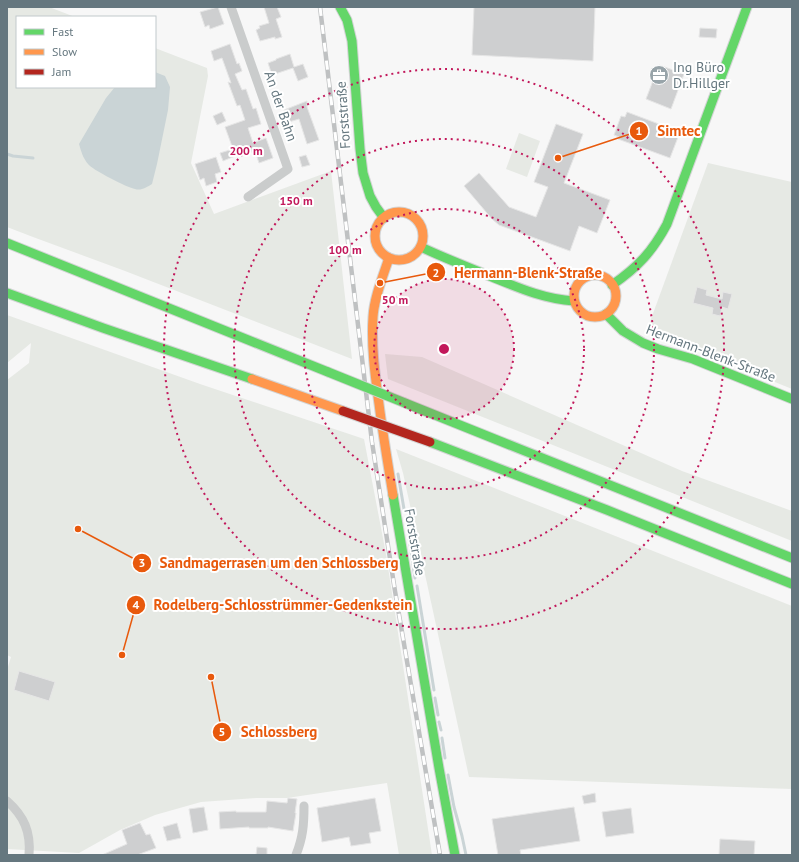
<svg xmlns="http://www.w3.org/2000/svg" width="799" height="862" font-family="'PT Sans',sans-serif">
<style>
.green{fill:#e6e9e4}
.water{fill:#cad4d6}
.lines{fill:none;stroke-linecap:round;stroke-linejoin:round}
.stream{stroke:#cad4d6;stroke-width:3}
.building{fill:#cecfd0;stroke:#e6e6e6}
.fast-casing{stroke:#d3d4d5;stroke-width:11}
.slow-casing{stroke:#d3d4d5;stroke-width:11}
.street{stroke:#cacccc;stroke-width:9}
.fast{stroke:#63d668;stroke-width:9}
.slow{stroke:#ff974d;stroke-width:9}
.rail-casing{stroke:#bfc1c2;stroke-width:4.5}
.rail{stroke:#fff;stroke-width:3;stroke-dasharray:9;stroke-linecap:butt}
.fast-bridge-casing{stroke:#d3d4d4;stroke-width:11;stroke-linecap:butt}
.jam-bridge-casing{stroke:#d3d4d4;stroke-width:11;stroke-linecap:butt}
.fast-bridge{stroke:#63d668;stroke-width:9}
.jam-bridge{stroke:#b3261e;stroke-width:9}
.ring{fill:none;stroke:#c2185b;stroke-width:2;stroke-dasharray:2 4}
.labels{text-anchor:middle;stroke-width:4;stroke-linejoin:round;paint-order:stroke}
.poi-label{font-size:14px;fill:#65777f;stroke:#fff;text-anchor:start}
.street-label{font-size:14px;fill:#65777f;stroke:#fff}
.centre{fill:#c2185b;stroke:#fff;stroke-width:2}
.ring-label{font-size:12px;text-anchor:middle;font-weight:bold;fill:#c2185b;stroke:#fff;stroke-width:4;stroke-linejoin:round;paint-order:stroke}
.leader{fill:none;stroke:#e8590c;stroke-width:1.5}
.callout-dot{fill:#e8590c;stroke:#fff;stroke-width:1.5}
.mark-label{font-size:12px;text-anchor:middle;font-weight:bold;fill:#fff}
.callout-label{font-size:15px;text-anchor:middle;font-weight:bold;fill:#e8590c;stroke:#fff;stroke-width:4;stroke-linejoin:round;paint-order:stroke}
</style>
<rect width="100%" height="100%" fill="#f7f7f7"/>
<g class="green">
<path d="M7 7H49L75 17H17V87H155V48L207 68 208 76 191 163 214 214 331 171 352 359 125 271 33 237 7 227Z"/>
<path d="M519 133 540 141 527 177 506 169Z"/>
<path d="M708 163 792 182V389L647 330Z"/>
<path d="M7 315 200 384 364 439 386 554 432 855H399L387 783 287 798H256L201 802 155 815 120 830 79 853 7 849V670L11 657 7 655V380L29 363 31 343 7 363Z"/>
<path d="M385 354 422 357 682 471 792 511V541L388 379Z"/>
<path d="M396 449 792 606V789L469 777 403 473Z"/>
</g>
<path class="water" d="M155 72 165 76 170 87 168 110 157 164 152 184C147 187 141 191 135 189 128 188 91 169 88 164 83 158 81 151 79 144L106 98 115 87H155Z"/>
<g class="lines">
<g class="stream">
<path d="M7 154 13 156 33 158"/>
<path d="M398 474 404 509"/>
<path d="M407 524 415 578"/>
<path d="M417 586 434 690"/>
<path d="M435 698 438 715"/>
<path d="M439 722 441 730"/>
<path d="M442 738 445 758"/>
<path d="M448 775 454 807 462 836 466 855"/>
</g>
</g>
<g class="building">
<path d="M218 7 224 24 210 29 209 25 205 27 200 12Z"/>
<path d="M264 7H277L281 17 276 19 282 37 275 39V37L260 41 256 30 260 28 259 26 269 23Z"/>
<path d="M474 7H595L593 61 472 55Z"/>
<path d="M700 28 717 29 716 38 699 37Z"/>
<path d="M230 44 237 64 239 63 242 71 235 74 242 90 246 89 253 109 256 108 261 124 248 128 253 143 266 138 273 158 259 163 255 151 241 156 240 154 223 161 220 153 233 149 225 127 245 120 240 105 237 106 228 82 231 83 222 58 214 61 211 51Z"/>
<path d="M290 54 294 67 303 64 308 77 298 81 293 68 272 75 268 63 276 60V59Z"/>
<path d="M659 65 684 74 671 109 646 99Z"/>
<path d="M307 101V107L319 140 307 144 299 119 289 122 284 110Z"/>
<path d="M222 112 226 121 217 125 213 116Z"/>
<path d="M627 112 680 132 670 158 618 139 619 137 614 135 621 116 625 117Z"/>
<path d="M556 124 583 134 564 183 610 200 597 233 579 226 570 251 499 225 492 219 464 186 479 173 509 207 536 217 548 187 534 182Z"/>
<path d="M306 155 310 165 302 167 299 157Z"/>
<path d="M216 157 221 172 215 174 217 182 206 186 204 178 200 180 195 164Z"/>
<path d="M697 287 707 290 706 295 722 299 723 292 732 294 728 309 722 307 720 316 712 314 713 308 693 303Z"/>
<path d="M19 671 55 682 49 701 14 690Z"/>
<path d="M595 793 596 802 584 804 582 796Z"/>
<path d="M288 798 297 799 295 813H296L293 831 268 827V828H249V827L220 829 219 812 236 811V812H266L267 801 287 803Z"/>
<path d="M375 798 381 831 369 833 371 843 351 846 349 837 322 842 317 808Z"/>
<path d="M204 807 208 830 193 833 189 809Z"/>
<path d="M574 807 580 841 520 850 521 855H498L492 819Z"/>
<path d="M631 808 634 833 606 837 602 812Z"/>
<path d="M140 823 146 835 150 834 156 848 137 855H102L127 844 122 830Z"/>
<path d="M177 823 181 838 167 841 163 827Z"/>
<path d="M720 839 755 841 754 855H719Z"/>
<path d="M257 847 267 848V855H256Z"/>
</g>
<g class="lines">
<g class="fast-casing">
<g id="fast">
<path d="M340 7 347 20 352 41 360 149 363 173 370 196 376 207 384 218"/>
<path d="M7 243 328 372"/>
<path d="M421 247C444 258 468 267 492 277 519 288 544 299 574 301"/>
<path d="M612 285C638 267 652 252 667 224L747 7"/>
<path d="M7 293 103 328 252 379"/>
<path d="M606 314 623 331 643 343 658 349 693 359 792 399"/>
<path d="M405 403 792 558"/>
<path d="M430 442 607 510 792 584"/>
<path d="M393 495 439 768 455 855"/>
</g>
</g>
<g class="slow-casing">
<g id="slow">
<circle cx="399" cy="236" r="24"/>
<path d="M389 258C383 276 374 298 373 317 371 346 375 375 379 404 383 435 388 465 393 495"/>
<circle cx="595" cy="296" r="21"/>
<path d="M252 379 343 411"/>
</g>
</g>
<g class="street">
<path d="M231 7 288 169 248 197"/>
<path d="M7 801C24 816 31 832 29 855"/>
<path d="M296 855C303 837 304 825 304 806"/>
</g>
<use href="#fast" class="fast"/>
<use href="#slow" class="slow"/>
<g class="rail-casing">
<path id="rail" d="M320 7 372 442 395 591 440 855"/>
</g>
<use href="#rail" class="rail"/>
<g class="fast-bridge-casing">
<path id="fast-bridge" d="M328 372 405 403"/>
</g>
<g class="jam-bridge-casing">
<path id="jam-bridge" d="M343 411 430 442"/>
</g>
<use href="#fast-bridge" class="fast-bridge"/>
<use href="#jam-bridge" class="jam-bridge"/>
</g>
<circle cx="444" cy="349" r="70" fill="#c2185b" fill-opacity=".12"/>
<g class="ring">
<circle cx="444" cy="349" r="70"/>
<circle cx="444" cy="349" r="140"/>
<circle cx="444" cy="349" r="210"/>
<circle cx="444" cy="349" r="280"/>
</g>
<defs>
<g id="office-disc" transform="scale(1)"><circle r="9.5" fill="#98a4a9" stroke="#fff"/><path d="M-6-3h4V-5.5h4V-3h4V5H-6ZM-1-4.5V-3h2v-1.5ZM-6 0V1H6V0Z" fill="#fff"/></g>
</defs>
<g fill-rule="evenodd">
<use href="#office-disc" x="659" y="75"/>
</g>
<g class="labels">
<g class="poi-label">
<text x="673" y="72">Ing Büro<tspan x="673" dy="16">Dr.Hillger</tspan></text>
</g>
<g class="street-label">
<text transform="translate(281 106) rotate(71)" y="5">An der Bahn</text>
<text transform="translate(343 115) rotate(-94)" y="5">Forststraße</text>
<text transform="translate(711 353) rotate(21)" y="5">Hermann-Blenk-Straße</text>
<text transform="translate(415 542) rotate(80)" y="5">Forststraße</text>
</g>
</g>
<circle cx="444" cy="349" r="6" class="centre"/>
<g class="ring-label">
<text x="246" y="155">200 m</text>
<text x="296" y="205">150 m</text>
<text x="345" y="254">100 m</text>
<text x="395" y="304">50 m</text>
</g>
<path class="leader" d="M558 158L639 131M380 283L436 272M78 529L142 563M122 655L136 605M211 677L222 732"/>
<g class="callout-dot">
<circle cx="558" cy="158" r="4"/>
<circle cx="380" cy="283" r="4"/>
<circle cx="78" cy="529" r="4"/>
<circle cx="122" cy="655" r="4"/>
<circle cx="211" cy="677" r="4"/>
<circle cx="639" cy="131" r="10"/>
<circle cx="436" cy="272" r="10"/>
<circle cx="142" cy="563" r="10"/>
<circle cx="136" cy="605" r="10"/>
<circle cx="222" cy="732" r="10"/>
</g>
<g class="mark-label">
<text x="639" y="135">1</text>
<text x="436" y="277">2</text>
<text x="142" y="567">3</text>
<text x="136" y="609">4</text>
<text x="222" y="736">5</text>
</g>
<g class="callout-label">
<text x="679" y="136">Simtec</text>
<text x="528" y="278">Hermann-Blenk-Straße</text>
<text x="279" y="568">Sandmagerrasen um den Schlossberg</text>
<text x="283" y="610">Rodelberg-Schlosstrümmer-Gedenkstein</text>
<text x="279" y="737">Schlossberg</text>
</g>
<rect width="799" height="862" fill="none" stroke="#65777f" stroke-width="16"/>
<rect x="16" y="16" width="140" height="72" fill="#ffffff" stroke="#c1c9cc"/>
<rect x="24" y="29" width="20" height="6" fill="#63d668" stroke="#c1c9cc"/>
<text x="52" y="36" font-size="12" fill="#65777f">Fast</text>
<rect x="24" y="49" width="20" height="6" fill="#ff974d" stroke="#c1c9cc"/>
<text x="52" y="56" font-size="12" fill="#65777f">Slow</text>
<rect x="24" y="69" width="20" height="6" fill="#b3261e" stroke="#c1c9cc"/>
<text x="52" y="76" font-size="12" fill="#65777f">Jam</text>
</svg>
